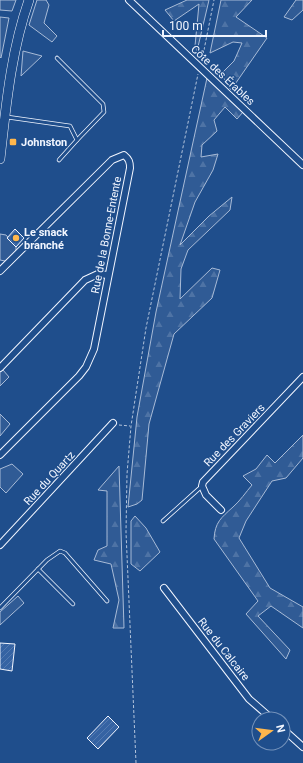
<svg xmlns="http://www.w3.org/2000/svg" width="303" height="763" font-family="Roboto,sans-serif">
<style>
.forest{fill:url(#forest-firs);stroke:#a8bbd7}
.built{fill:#305b95;stroke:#a8bbd7}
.building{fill:url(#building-hatch);stroke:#f2f6ff}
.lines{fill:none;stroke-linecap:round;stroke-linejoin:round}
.lane-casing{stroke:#f2f6ff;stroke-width:4.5}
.street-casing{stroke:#f2f6ff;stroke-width:8}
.secondary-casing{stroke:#f2f6ff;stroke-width:10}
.path{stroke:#b3c4dc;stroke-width:1;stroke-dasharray:3 2;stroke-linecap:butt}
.lane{stroke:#1f4e8c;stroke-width:3}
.street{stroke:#1f4e8c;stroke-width:6}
.secondary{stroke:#1f4e8c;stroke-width:9}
.poi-dot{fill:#ffb74d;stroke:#1f4e8c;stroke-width:1.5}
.labels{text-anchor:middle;stroke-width:3;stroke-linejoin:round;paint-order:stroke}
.street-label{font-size:11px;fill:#f2f6ff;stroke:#1f4e8c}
.poi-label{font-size:11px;font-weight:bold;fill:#f2f6ff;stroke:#1f4e8c;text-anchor:start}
</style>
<defs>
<pattern id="forest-firs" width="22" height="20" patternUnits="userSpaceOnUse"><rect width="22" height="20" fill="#305b95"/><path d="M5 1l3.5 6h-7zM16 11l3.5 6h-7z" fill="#4e73a5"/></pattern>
<pattern id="building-hatch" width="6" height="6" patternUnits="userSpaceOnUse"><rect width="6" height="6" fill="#3563a3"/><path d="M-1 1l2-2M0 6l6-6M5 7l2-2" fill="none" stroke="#537ab1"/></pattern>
</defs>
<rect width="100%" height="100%" fill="#1f4e8c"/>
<g class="forest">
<path d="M187 0H209L197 51 195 46 199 4 174 21 165 10Z"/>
<path d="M221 0H252L236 17 267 38 231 90 221 74 234 61 242 43 233 42 210 53Z"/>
<path d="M296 0H303V10L292 20 284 17Z"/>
<path d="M207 78 243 112 237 119 225 107 214 120 217 131 202 145 201 157 218 154 213 170 195 202 180 245 209 216 232 197 230 210 188 250 181 269 180 299 212 268 220 270 212 298 174 334 149 424 142 500 137 504 128 507 137 417 156 312Z"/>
<path d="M303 435V458L286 478 272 481 246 521 239 538 270 588 303 607V628L271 606 258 616 290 650 286 659 246 614 258 601 214 539C215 522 221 518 233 507 240 501 246 492 252 485L243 476 256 469 267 455 275 463Z"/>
<path d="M119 466 124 628H113L119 600 111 564 94 560 98 550 107 546V491L98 490Z"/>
<path d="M135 516 146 528 160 552 140 571 131 564V521Z"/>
</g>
<g class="built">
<path d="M0 0H16L12 11 0 10Z"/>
<path d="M37 0H46L49 5 44 23 57 36 52 42 29 25Z"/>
<path d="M0 17 9 18 1 58 0 57Z"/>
<path d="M23 51 42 56 21 76Z"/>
<path d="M0 234 6 235 16 247V252L5 261 0 260Z"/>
<path d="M3 370 9 377 0 386V372Z"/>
<path d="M0 414 10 424 0 436Z"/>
<path d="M12 464 23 474 6 493 0 487V469Z"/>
<path d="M18 596 24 603 0 625V612Z"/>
</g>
<g class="building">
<path d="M15 229 24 238 16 247 7 238Z"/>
<path d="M0 643 15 644 12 671 0 669Z"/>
<path d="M108 716 119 727 98 749 87 738Z"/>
</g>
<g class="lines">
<g class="lane-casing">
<g id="lane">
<path d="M57 58 103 104 104 112 77 140"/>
<path d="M7 117 70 126 77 140 59 160"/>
<path d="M163 521 202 486"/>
<path d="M38 569 73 604"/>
<path d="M0 608 47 560 60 551 65 553 107 601"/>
</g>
</g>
<g class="street-casing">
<g id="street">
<path d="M129 0 303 165"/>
<path d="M0 271 112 160 124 155C129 159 130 162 130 168L94 349 86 367 79 376 0 455"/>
<path d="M0 368 85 280 98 274 108 275"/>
<path d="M221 510 206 495 202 486 203 482 303 377"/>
<path d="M0 545 113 423"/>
<path d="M164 588 249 699 272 719"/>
<path d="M283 729 303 747"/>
</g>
</g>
<g class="secondary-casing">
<path id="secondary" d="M0 159C6 106 11 51 29 0"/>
</g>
<g class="path">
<path d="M202 60 214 0"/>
<path d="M119 425 130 426"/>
<path d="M136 763 126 532 127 474 131 426 146 328 198 74"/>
</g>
<use href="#lane" class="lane"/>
<use href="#street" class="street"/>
<use href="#secondary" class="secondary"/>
</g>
<g class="poi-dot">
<rect x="9" y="138" width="8" height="8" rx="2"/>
<circle cx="16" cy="238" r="4"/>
</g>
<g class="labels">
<g class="street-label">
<text transform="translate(223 75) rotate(43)" y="4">Côte des Érables</text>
<text transform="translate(106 235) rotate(-79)" y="4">Rue de la Bonne-Entente</text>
<text transform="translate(234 435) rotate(-46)" y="4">Rue des Graviers</text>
<text transform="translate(49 478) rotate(-47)" y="4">Rue du Quartz</text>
<text transform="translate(224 649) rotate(52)" y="4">Rue du Calcaire</text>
</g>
<g class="poi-label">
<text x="21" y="146">Johnston</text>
<text x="24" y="236">Le snack<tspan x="24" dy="13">branché</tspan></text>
</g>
</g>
<g transform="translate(271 731) rotate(76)"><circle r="19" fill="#1f4e8c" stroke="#7391ba"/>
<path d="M0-3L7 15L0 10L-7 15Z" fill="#ffb74d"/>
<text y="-6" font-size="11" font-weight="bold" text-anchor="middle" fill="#f2f6ff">N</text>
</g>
<path d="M163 30v6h103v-6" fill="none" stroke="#f2f6ff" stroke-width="2"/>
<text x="169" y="30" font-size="12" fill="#f2f6ff" stroke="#1f4e8c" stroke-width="3" paint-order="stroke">100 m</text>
</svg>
